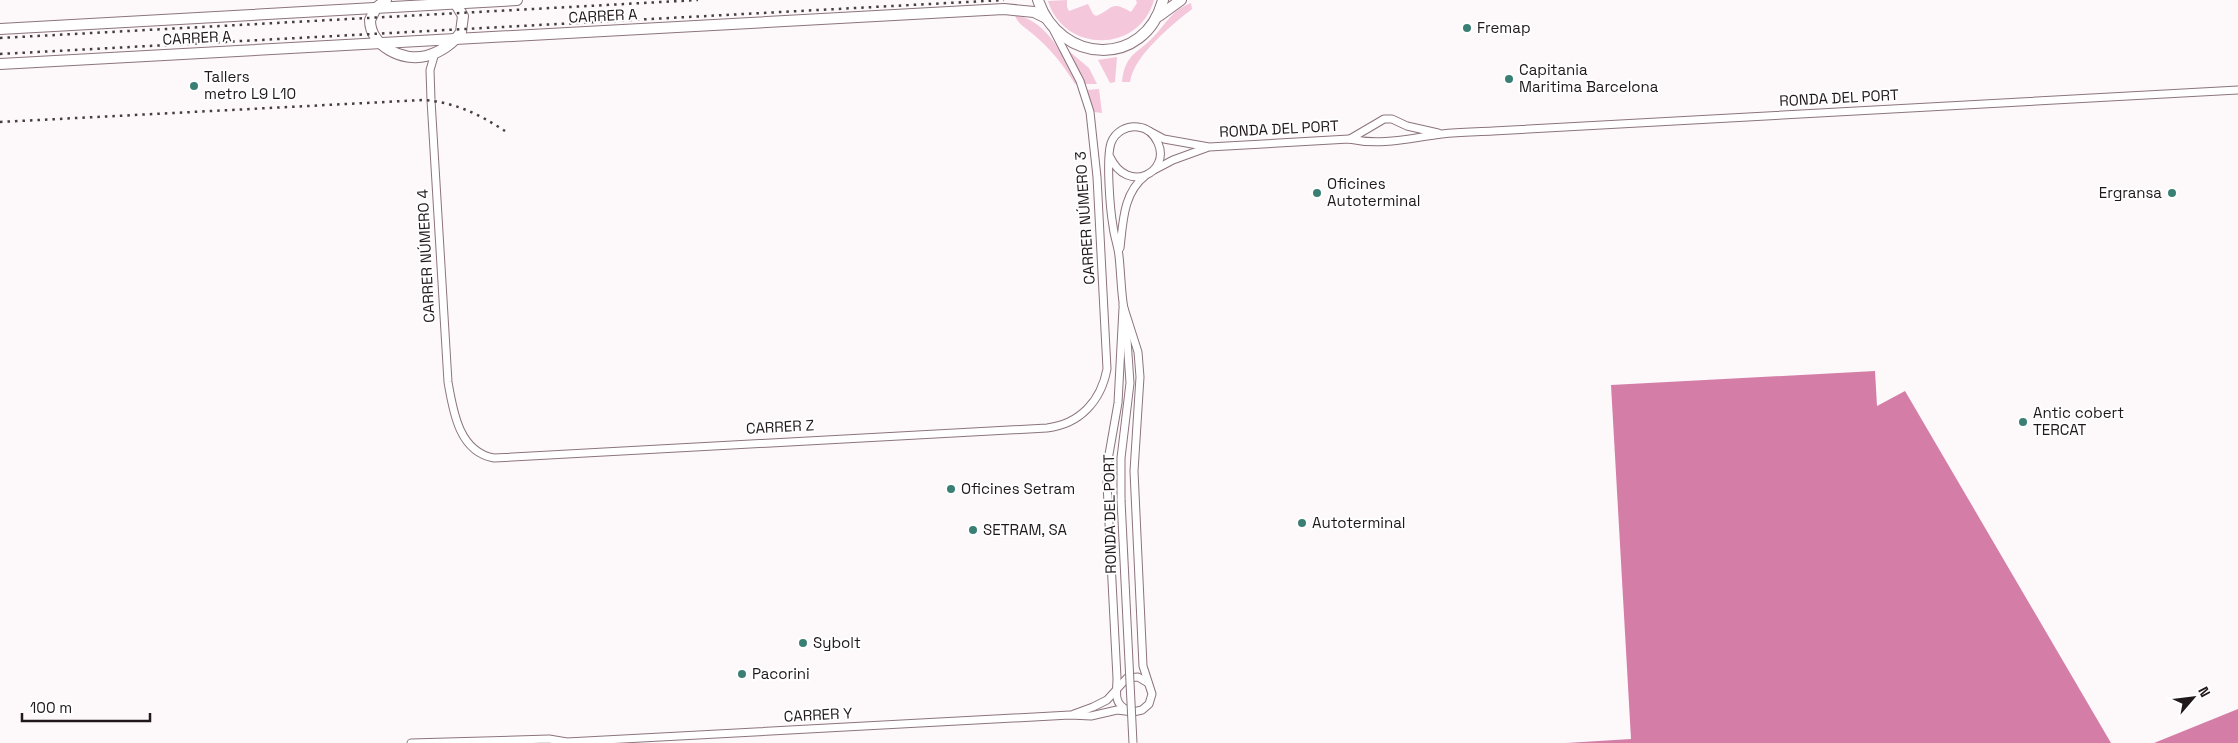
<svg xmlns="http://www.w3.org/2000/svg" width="2238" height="743" font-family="'Space Grotesk',sans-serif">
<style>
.green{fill:#f5c7db}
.water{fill:#d47ea7}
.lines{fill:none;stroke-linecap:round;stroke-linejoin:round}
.minor-casing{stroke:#8c747e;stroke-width:9}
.secondary-casing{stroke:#8c747e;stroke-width:12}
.minor{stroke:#fff;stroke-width:7}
.secondary{stroke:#fff;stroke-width:10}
.rail{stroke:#463d41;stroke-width:2.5;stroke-dasharray:2.5 5;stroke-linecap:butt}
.minor-bridge-casing{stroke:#8c747e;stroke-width:9;stroke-linecap:butt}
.minor-bridge{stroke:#fff;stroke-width:7}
.poi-dot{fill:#3a7f73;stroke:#fff;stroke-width:2}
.labels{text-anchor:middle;stroke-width:4;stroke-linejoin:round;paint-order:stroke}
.street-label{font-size:15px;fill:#21181c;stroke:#fff}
.poi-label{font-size:15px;fill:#21181c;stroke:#fff;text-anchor:start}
</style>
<rect width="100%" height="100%" fill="#fdf8fa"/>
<g class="green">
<path d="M1067 0V7L1069 11 1088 4 1093 14 1096 16C1114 8 1111 0 1131 12L1137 3 1136 0H1154C1139 54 1064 53 1048 1Z"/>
<path d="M1191 3 1192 9C1172 25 1134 55 1130 82H1122C1125 52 1140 53 1157 33 1168 20 1174 9 1191 3Z"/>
<path d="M1015 15C1048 20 1064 58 1078 84H1075C1064 66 1051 49 1034 35 1028 29 1017 24 1015 15Z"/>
<path d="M1070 52 1089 68 1097 84H1085L1069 54Z"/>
<path d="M1117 57 1115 82 1110 83 1098 60Z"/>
<path d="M1099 89 1102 113 1094 112 1087 90Z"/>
</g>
<g class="water">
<path d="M1875 371 1877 406 1905 391 2111 743H1566L1631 739 1611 385Z"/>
<path d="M2238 709V743H2154Z"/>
</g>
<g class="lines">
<g class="minor-casing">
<g id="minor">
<path d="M435 53 430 70 431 100 448 382C453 411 459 452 494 458L1047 428C1080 424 1101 401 1107 369L1097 177 1090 112 1080 81 1054 31"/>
<path d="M1149 131 1164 139 1209 147 1349 139C1382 146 1410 138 1442 134 1459 132 1476 132 1493 131L2238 90"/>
<path d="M1350 139 1384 119H1392L1407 126 1438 133"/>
<path d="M1110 157C1128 195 1171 172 1158 143 1154 134 1148 128 1138 127 1127 125 1115 132 1111 143 1106 158 1110 209 1113 226 1114 236 1118 246 1119 256 1121 274 1121 292 1124 309"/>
<path d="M1154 170 1173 160 1206 148"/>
<path d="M1120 248C1123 223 1123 193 1145 176"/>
<path d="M1123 308 1118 403 1108 460 1107 484 1117 678C1117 692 1113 703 1127 710"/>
<path d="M1121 500V458L1130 383 1126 325"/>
<path d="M1074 714 1093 707 1107 700 1127 678 1138 677 1148 683"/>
<path d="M411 743 549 739 567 742 1070 715 1091 716 1117 710 1133 712 1142 710 1149 704 1152 694 1143 666 1134 471 1140 377 1138 352 1123 305"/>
</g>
</g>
<g class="secondary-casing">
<g id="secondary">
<path d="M386 0 376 8 370 20C370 46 403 62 426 56 439 53 454 43 461 32L463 16 454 1"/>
<path d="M1038 0C1059 64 1145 69 1163 0"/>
<path d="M1159 16 1181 0"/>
<path d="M0 29 517 0"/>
<path d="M0 64 1004 9 1034 12 1046 18"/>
</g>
</g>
<use href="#minor" class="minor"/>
<use href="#secondary" class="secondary"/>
<g class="rail">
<path d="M0 38 698 0"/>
<path d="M0 54 1004 0"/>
<path d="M0 122 423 100C454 102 479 114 505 131"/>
</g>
<g class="minor-bridge-casing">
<path id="minor-bridge" d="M1121 500 1133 743"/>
</g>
<use href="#minor-bridge" class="minor-bridge"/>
</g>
<g class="poi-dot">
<circle cx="1467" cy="28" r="5"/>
<circle cx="1509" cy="79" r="5"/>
<circle cx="194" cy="86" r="5"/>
<circle cx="1317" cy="193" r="5"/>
<circle cx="2172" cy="193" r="5"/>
<circle cx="2023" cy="422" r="5"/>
<circle cx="951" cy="489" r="5"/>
<circle cx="1302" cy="523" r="5"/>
<circle cx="973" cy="530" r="5"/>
<circle cx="803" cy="643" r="5"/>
<circle cx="742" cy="674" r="5"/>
</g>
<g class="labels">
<g class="street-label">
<text transform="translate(603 16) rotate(-3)" y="5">CARRER A</text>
<text transform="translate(197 38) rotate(-3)" y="5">CARRER A</text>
<text transform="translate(1839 98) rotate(-3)" y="5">RONDA DEL PORT</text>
<text transform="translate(1279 129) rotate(-3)" y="5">RONDA DEL PORT</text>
<text transform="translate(1085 218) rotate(-94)" y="5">CARRER NÚMERO 3</text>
<text transform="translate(426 256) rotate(-93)" y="5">CARRER NÚMERO 4</text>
<text transform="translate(780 427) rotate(-3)" y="5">CARRER Z</text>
<text transform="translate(1110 514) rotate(-91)" y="5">RONDA DEL PORT</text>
<text transform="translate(818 715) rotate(-3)" y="5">CARRER Y</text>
</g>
<g class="poi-label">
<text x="1477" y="33">Fremap</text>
<text x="1519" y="75">Capitania<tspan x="1519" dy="17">Maritima Barcelona</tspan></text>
<text x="204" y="82">Tallers<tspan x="204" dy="17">metro L9 L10</tspan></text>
<text x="1327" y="189">Oficines<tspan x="1327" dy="17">Autoterminal</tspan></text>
<text x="2162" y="198" text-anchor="end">Ergransa</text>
<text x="2033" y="418">Antic cobert<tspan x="2033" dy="17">TERCAT</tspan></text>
<text x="961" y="494">Oficines Setram</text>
<text x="1312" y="528">Autoterminal</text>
<text x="983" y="535">SETRAM, SA</text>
<text x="813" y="648">Sybolt</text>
<text x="752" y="679">Pacorini</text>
</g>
</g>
<g transform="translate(2193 698) rotate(62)" stroke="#ffffff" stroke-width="4" paint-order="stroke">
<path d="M0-4L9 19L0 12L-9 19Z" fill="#21181c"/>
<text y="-8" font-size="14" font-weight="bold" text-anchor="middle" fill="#21181c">N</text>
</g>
<path d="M22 713v8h128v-8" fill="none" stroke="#21181c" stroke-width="2.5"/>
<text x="30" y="713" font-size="15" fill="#21181c" stroke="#ffffff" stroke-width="4" paint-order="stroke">100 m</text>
</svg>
